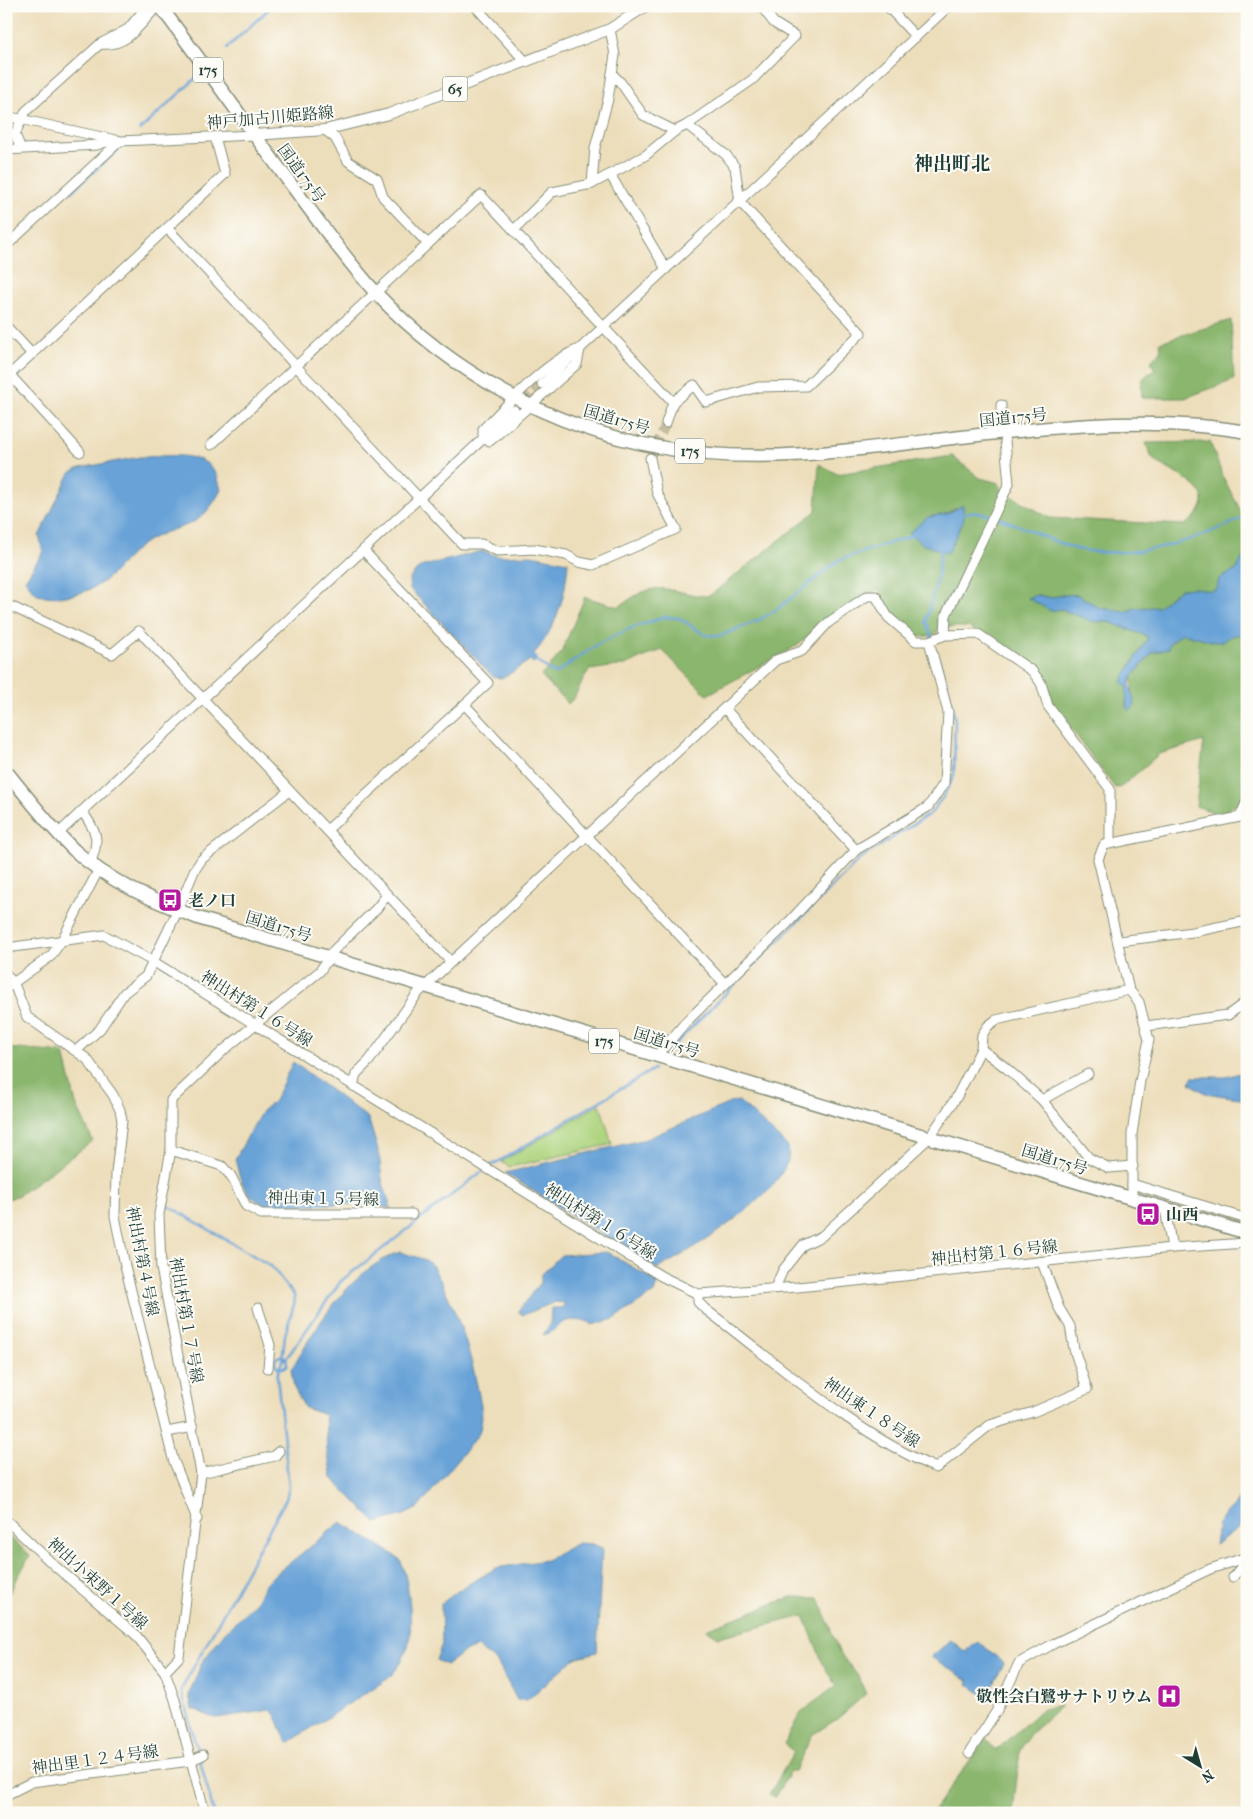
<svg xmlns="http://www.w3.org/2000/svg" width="1253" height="1819" font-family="'IM FELL French Canon','Noto Serif JP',serif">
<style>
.green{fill:#add47e;stroke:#668859}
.forest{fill:#8ab66d;stroke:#547a50;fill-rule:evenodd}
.water{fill:#67a2d7;stroke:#437086}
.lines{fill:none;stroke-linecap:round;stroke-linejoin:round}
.stream{stroke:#67a2d7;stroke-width:2.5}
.minor-tunnel{stroke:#c4bea0;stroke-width:9;stroke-dasharray:9 4.5;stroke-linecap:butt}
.minor-casing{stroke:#868e78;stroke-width:11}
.major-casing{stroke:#868e78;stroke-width:12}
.highway-casing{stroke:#868e78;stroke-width:15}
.minor{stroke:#fff;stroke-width:9}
.major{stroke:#fff;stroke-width:10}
.highway{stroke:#fff;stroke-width:12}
.labels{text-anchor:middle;stroke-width:4;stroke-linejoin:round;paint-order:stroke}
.shield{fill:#fdfcf7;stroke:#62766e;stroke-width:1}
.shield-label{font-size:15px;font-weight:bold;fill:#1f3d34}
.street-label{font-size:16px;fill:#1f3d34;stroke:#fdfcf7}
.poi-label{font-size:16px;font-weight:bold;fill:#1f3d34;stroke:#fdfcf7;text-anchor:start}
.quarter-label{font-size:19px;font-weight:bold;fill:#1f3d34;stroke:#fdfcf7}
</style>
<rect width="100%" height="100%" fill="#fdfcf7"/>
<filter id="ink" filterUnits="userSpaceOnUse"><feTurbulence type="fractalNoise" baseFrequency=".02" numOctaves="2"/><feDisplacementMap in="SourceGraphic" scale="10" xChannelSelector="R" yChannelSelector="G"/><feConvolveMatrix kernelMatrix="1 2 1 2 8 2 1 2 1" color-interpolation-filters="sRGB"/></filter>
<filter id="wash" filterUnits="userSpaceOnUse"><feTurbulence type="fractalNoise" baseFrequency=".0096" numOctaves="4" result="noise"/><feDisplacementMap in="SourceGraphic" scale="20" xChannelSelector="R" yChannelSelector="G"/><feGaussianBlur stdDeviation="1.12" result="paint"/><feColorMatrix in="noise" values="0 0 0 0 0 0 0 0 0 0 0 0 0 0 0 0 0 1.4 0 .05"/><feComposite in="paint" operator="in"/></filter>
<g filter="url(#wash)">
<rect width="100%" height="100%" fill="#eddebb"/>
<path class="green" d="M600 1104 612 1144 510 1167 501 1162Z"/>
<g class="forest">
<path d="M1231 320 1234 380 1185 398H1142C1141 380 1139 379 1155 370L1151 361 1161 351 1160 342Z"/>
<path d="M1210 442 1223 477 1245 519 1247 518V556L1242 559 1236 570 1220 579 1217 588 1211 592 1196 588 1172 594 1163 605 1158 607 1135 608 1126 612 1100 608 1078 595H1061L1052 598 1037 595 1091 621 1109 622 1147 636 1148 638 1130 667 1126 706 1133 690 1132 677 1153 652 1162 651 1182 633 1216 642 1237 634 1247 637V773L1241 800 1221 815 1196 806 1204 741 1159 754 1121 787 1115 788 1053 704 1045 679 1008 651 968 627H940L935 635 920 637 888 610 878 589 825 620 798 645 707 695 662 650 625 665 589 670C581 681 578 696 568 704L541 676 561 653 585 597 619 607C629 599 641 591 654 589 671 586 702 601 712 594L816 511 819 464 837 474 952 456 980 478 999 483 1003 491 1050 518 1185 525C1191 520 1198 515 1201 508 1213 486 1167 471 1154 460 1150 457 1148 448 1146 443ZM956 507 922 544 928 517 946 514Z"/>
<path d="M6 1048 64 1053 76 1104 93 1141 19 1195 6 1200Z"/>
<path d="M6 1534 30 1555 6 1599Z"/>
<path d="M791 1597 819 1598 839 1652 858 1676 866 1694 837 1719 812 1735 795 1771H790L774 1798 769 1795 794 1752 784 1744 801 1712 836 1686 824 1666 804 1616 718 1637 706 1629Z"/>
<path d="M1061 1706 1030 1734 1020 1750 1013 1813H932L986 1738 995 1751 1042 1709Z"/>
</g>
<g class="water">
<path d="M140 457C161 457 196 450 212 468 217 473 219 483 221 490 197 535 182 520 146 542 129 553 119 569 104 581 87 594 58 601 38 594 33 592 29 584 25 580L43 552 39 536 70 473 80 468Z"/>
<path d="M963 505 964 519 948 553 922 544 909 533 928 517 946 514Z"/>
<path d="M482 551 497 556 531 555 568 562C566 596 556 628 534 654L537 660 533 663 530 660 508 675 502 678 493 677 410 589 409 579 420 567Z"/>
<path d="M1247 556V637C1238 634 1231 633 1225 641L1216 642 1182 633 1169 643 1168 649 1153 652 1132 677 1130 684 1135 705 1129 711 1126 706 1127 687 1122 681 1148 638 1147 636 1109 622 1091 621 1061 609 1051 611 1028 598 1037 595 1052 598 1061 595H1078L1100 608 1126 612 1135 608 1158 607 1180 589 1196 588 1211 591 1217 588 1219 579 1236 570 1242 559Z"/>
<path d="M293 1062 368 1118 379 1153 382 1180 391 1208 341 1204 267 1206C243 1195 241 1182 235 1159L262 1111 274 1101Z"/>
<path d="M1247 1071V1103L1238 1098 1205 1093 1190 1083 1192 1077H1226Z"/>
<path d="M739 1101 788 1147C799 1186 688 1253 657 1269L505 1173 646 1139 732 1102Z"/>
<path d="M400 1252 426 1260 432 1265C455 1305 469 1345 478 1390 481 1405 485 1419 478 1435L418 1508 404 1515 376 1523 332 1478 327 1450 325 1415 305 1408 294 1388 291 1370C315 1327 352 1268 400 1252Z"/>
<path d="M607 1252 658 1282 654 1293 614 1319 592 1325 590 1322C582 1321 570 1318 562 1323 553 1329 556 1331 543 1335L550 1325 551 1308H562L565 1303 555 1302 523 1315 518 1311 541 1282V1275L561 1255Z"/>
<path d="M1247 1488V1521L1215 1545 1218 1524Z"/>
<path d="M341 1522 399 1558C409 1575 414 1627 408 1646 404 1659 398 1668 389 1678L288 1743C280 1731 280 1719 271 1710L216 1718C207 1717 201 1711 192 1709L189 1694 202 1662 225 1632 255 1603 267 1581Z"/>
<path d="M578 1543 592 1544 602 1548 597 1652 575 1658 527 1700H517L497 1662 477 1647 464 1652 446 1665 436 1660 442 1644 441 1604 459 1590 496 1568 546 1560Z"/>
<path d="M951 1640 965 1652 972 1645 979 1642 1004 1663 987 1698 968 1684 969 1681 931 1657Z"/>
</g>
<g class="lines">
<g class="stream">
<path d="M227 48 272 6"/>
<path d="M140 130 196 78"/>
<path d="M70 193 118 150"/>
<path d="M962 515C982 502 1052 544 1077 549 1134 561 1196 541 1247 516"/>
<path d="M932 638 926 621 937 580 941 549"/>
<path d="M534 659 555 674 598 644 631 628 665 617 679 618 705 635 720 636 759 620 776 610 839 560 914 535"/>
<path d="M666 1053 861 858 931 813 943 797 954 776 955 720 947 685 937 655"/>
<path d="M489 1167 654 1069"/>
<path d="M167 1205 271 1266 294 1295 295 1301 285 1335 282 1360"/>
<circle cx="281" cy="1362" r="6"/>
<path d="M214 1813 181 1690 286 1499 289 1487 277 1376 282 1361 288 1356 341 1281 484 1170"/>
</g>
</g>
</g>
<g filter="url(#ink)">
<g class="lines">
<g class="minor-tunnel">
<path d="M514 410 542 384"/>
<path d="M1001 411 1004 436"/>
<path d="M650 458 666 423"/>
</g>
<g class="minor-casing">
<g id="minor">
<path d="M475 6 526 62"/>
<path d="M887 6 916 37"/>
<path d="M100 44C125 47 137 29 152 12"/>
<path d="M612 74 621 83 643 115 675 131 687 125 752 80 795 36 774 23 761 6"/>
<path d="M6 116 120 141 254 135"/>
<path d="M325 130 335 138 348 161 377 179 383 197 428 244"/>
<path d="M21 149 15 134 26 111 100 44 128 29 147 6"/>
<path d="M6 150 97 145 113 140"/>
<path d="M611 176 666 269"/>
<path d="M592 184 646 155 675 131"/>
<path d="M168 229 462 544H482L497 551 534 549 566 555 579 562 593 565 676 529 657 493 650 458"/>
<path d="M514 230 552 192 592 184 595 148 608 99 615 55 610 29"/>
<path d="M6 246 120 141"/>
<path d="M6 326 32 354"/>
<path d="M580 349 577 364 490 441 483 439V429C507 405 549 358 580 349Z"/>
<path d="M10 375 80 452"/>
<path d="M6 378 225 174 215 137"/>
<path d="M542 384 949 6"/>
<path d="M673 402 694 385 706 402 758 387 806 386 861 333 740 202 735 167 726 155 687 125"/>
<path d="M1001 405V411"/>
<path d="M211 445 481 195 673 402 666 423"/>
<path d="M6 604 112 654 139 631 451 962"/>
<path d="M945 635 946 615 1009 484 1005 441"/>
<path d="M465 705 725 984"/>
<path d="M725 709 856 850"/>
<path d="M327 830 488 683 363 550"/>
<path d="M58 834 82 811"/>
<path d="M90 863C101 839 96 831 82 811L514 410"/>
<path d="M1119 941 1193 932 1247 921"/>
<path d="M6 948 104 935 154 962 661 1276 698 1294 798 1287 1172 1248 1247 1243"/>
<path d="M6 974 14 984 27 1017 87 1059 113 1095 120 1110 122 1121 116 1173 115 1216 125 1266 173 1459 197 1519"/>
<path d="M6 988 51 956 62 940 99 869"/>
<path d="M1146 1026 1228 1015 1247 1001"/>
<path d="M981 1049 1005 1067 1042 1100 1089 1158 1109 1168 1133 1166"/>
<path d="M77 1050 100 1029 124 993 146 976 178 910 194 871 202 859 289 791"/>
<path d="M657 1056 685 1023 787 924 856 850 928 807 944 783 948 712 929 641"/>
<path d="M353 1086 356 1074 369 1061 418 993 451 962 776 660 802 651 829 622 867 596H876L888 617 916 641H929L945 635 978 634 1032 671 1041 683 1048 706 1110 789V843"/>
<path d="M1042 1100 1088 1074"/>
<path d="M171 1150 222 1166 231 1176 246 1206 261 1214H412"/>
<path d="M1132 1184 1247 1219"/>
<path d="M1132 1199V1134L1140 1081 1149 1040 1139 1002 1129 990 1098 859 1104 845 1240 817 1247 801"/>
<path d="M1165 1209 1172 1248"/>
<path d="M775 1288 783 1270 803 1245 822 1236 929 1138 956 1098 981 1049 982 1035 988 1026 996 1020 1129 990"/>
<path d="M698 1294V1302L705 1309C779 1364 850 1431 936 1468L990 1425 1033 1412 1087 1389 1074 1349 1070 1326 1059 1308 1042 1262"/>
<path d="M258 1308 270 1345 268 1368"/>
<path d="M167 1432 193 1427"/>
<path d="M201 1473 275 1456 279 1451"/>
<path d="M6 1520 56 1567 135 1634 165 1672"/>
<path d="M1233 1577 1247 1560"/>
<path d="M969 1753 996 1712 1019 1663 1053 1644 1210 1569 1247 1557"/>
<path d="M6 1795 32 1782 190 1761 203 1755"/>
<path d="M205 1813 175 1700 165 1672 179 1657 201 1473 161 1268 159 1214 171 1150V1100L224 1050 320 971 333 951 376 909 387 895"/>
</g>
</g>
<g class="major-casing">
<path id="major" d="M254 135 325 130 389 114 610 29 646 6"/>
</g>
<g class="highway-casing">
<g id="highway">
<path d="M160 6C205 66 248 127 293 187 320 223 346 260 376 293 450 372 552 428 659 447 718 459 790 457 851 450 975 437 1123 410 1247 432"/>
<path d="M6 771C28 798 49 826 74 850 109 882 154 901 198 918L1247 1233"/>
</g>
</g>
<use href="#minor" class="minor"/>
<use href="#major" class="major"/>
<use href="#highway" class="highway"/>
</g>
</g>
<defs>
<g id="bus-square" transform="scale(1.25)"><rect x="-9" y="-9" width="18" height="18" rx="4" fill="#b5179e" stroke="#fdfcf7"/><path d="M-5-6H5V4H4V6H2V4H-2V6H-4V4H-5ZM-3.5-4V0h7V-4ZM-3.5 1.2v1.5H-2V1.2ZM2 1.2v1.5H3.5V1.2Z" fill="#fff"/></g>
<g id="hospital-square" transform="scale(1.25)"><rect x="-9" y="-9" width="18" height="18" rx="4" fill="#b5179e" stroke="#fdfcf7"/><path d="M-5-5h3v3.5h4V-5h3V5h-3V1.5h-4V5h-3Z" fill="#fff"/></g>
</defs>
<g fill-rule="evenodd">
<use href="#bus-square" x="170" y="900"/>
<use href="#bus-square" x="1148" y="1214"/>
<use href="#hospital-square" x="1169" y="1696"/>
</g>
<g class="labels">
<g class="shield">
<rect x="193" y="57.5" width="30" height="25" rx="4"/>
<rect x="442.5" y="76.5" width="25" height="25" rx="4"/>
<rect x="675" y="438.5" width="30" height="25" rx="4"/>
<rect x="589" y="1028.5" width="30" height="25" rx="4"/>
</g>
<g class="shield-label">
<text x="208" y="75">175</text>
<text x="455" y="94">65</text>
<text x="690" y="456">175</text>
<text x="604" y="1046">175</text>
</g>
<g class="street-label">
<text transform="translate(270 117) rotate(-5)" y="6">神戸加古川姫路線</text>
<text transform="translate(302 173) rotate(54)" y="6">国道175号</text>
<text transform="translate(1013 417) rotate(-6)" y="6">国道175号</text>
<text transform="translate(617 419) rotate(16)" y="6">国道175号</text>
<text transform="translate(279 926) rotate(17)" y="6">国道175号</text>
<text transform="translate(257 1008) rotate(32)" y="6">神出村第１６号線</text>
<text transform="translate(667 1042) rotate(17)" y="6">国道175号</text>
<text transform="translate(1055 1159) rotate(17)" y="6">国道175号</text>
<text transform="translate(323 1198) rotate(1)" y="6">神出東１５号線</text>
<text transform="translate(601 1221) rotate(32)" y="6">神出村第１６号線</text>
<text transform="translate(994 1252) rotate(-6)" y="6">神出村第１６号線</text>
<text transform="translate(143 1261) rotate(79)" y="6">神出村第４号線</text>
<text transform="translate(187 1320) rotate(80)" y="6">神出村第１７号線</text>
<text transform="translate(872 1412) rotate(34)" y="6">神出東１８号線</text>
<text transform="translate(98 1583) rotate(42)" y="6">神出小束野１号線</text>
<text transform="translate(95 1759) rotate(-8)" y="6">神出里１２４号線</text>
</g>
<g class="poi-label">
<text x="188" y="906">老ノ口</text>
<text x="1166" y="1220">山西</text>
<text x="1152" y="1702" text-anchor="end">敬性会白鷺サナトリウム</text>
</g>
<g class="quarter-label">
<text x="952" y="170">神出町北</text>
</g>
</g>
<rect width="1253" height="1819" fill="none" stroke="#fdfcf7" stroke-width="25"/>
<g transform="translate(1200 1766) rotate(143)" stroke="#fdfcf7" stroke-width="4" paint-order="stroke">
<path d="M0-4L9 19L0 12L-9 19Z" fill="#1f3d34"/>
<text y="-8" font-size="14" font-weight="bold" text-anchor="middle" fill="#1f3d34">N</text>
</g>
</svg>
